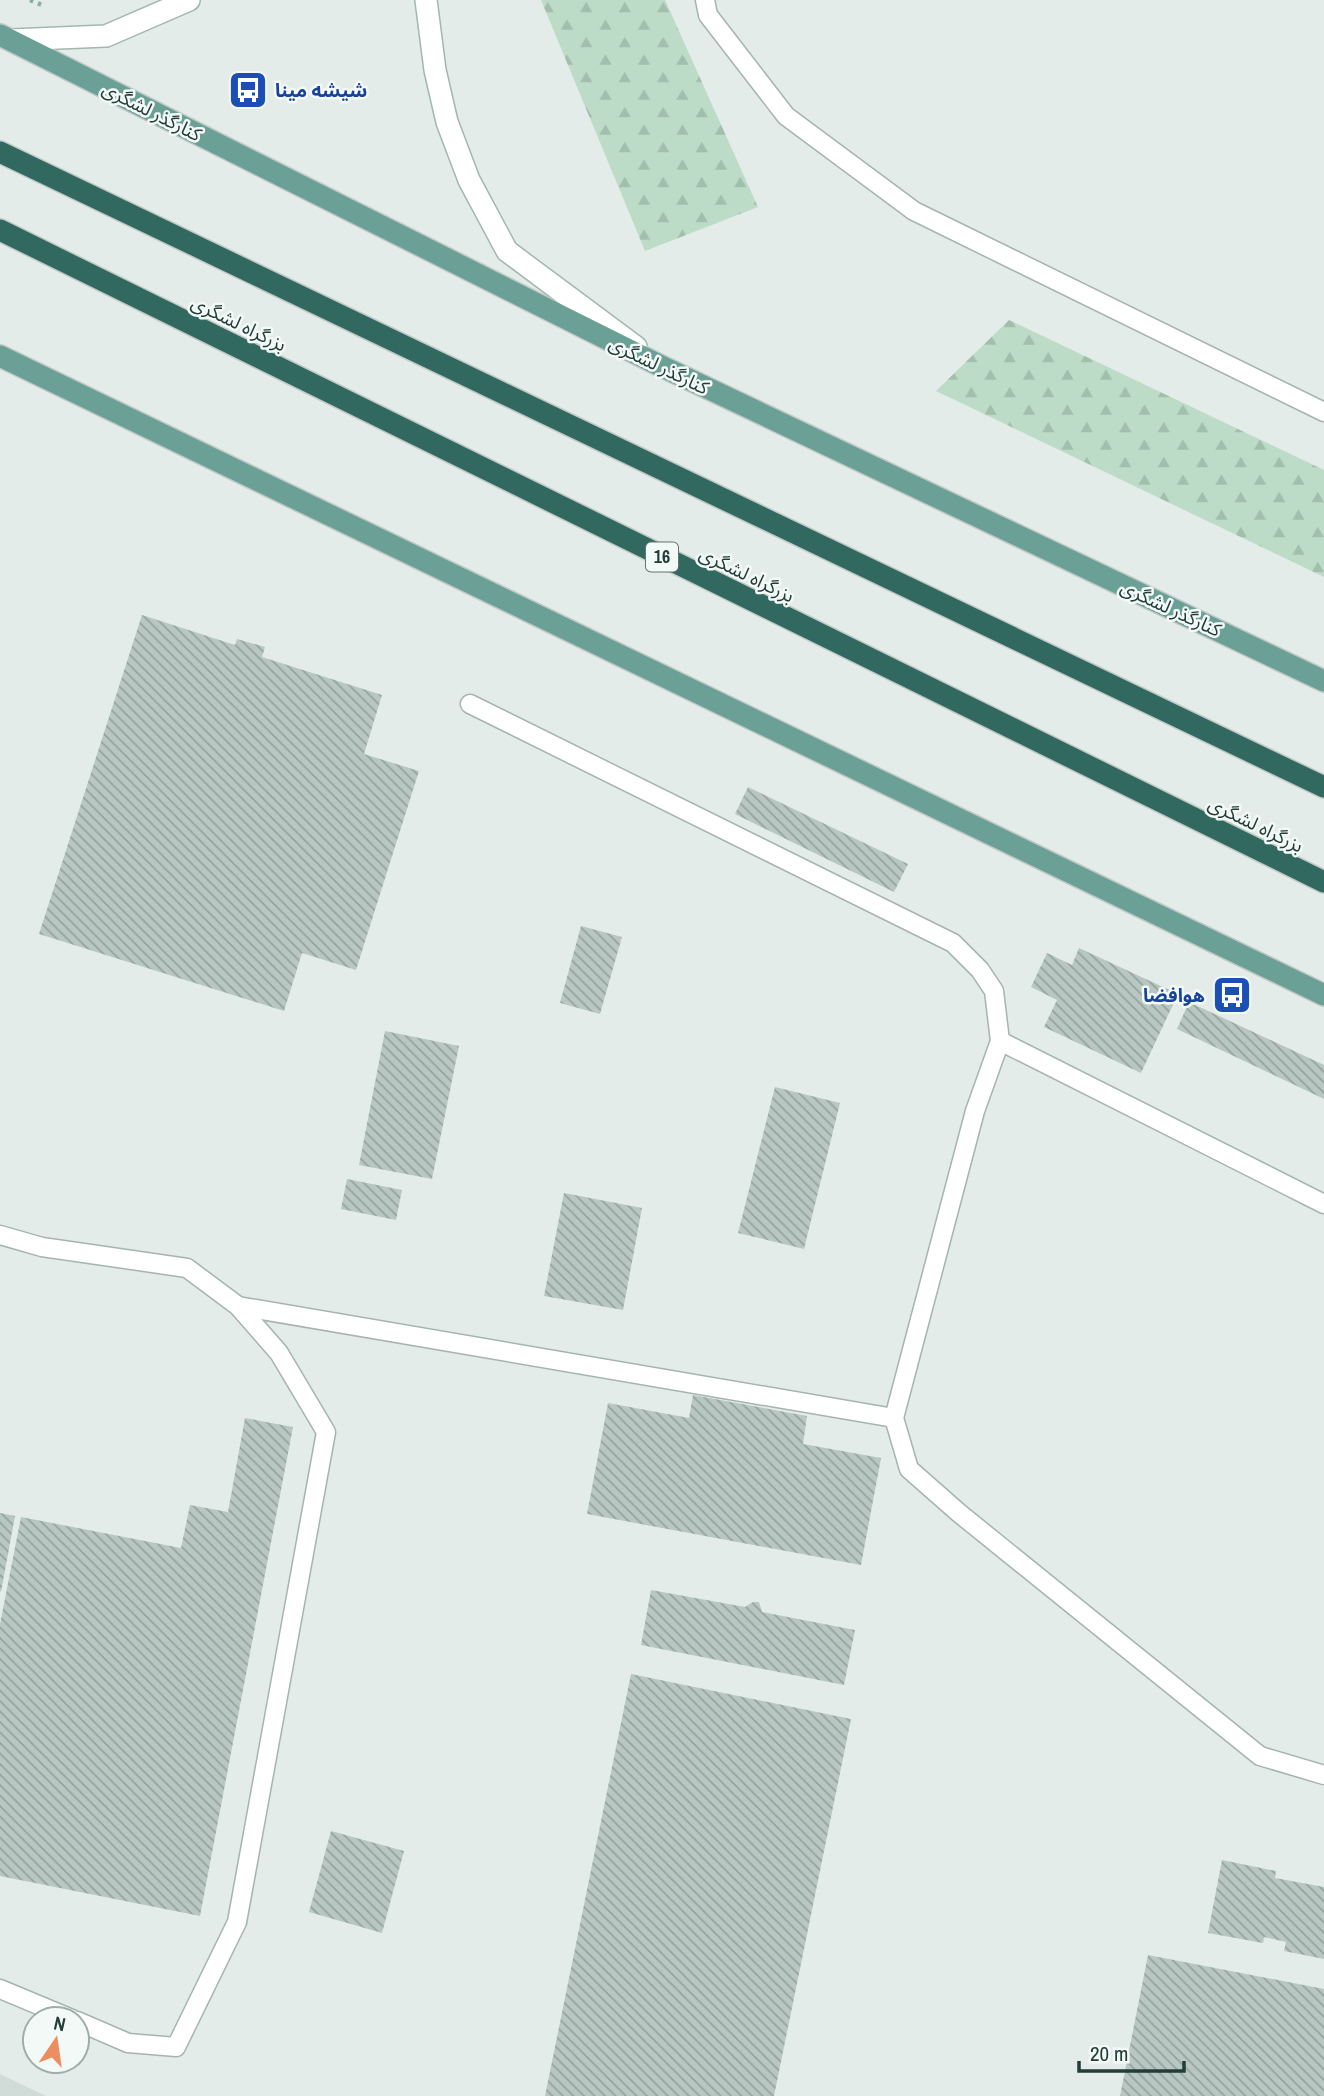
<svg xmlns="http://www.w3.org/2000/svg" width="1324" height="2096" font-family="'Archivo Narrow','Noto Sans Arabic',sans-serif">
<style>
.built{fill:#d1dcd8}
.forest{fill:url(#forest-firs)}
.building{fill:url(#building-back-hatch)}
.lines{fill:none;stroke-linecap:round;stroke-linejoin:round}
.lane-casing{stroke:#a6b4b0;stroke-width:21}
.secondary-casing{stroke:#a2b7b1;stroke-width:24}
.primary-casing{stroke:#c1c9c7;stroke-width:24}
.highway-casing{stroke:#c1c9c7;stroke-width:24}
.path{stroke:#85aea4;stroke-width:4.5;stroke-dasharray:3.5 5;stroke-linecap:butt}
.lane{stroke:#fff;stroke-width:18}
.secondary{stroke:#fff;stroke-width:21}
.primary{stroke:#6aa095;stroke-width:21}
.highway{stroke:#316860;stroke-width:21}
.labels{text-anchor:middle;stroke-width:5;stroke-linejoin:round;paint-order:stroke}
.shield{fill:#f3f9f6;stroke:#617571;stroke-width:2}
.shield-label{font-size:18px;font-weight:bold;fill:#233d38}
.transit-label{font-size:19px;font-weight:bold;fill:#164399;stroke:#f3f9f6;text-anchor:start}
.street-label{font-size:19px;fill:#233d38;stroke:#f3f9f6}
</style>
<defs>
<pattern id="forest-firs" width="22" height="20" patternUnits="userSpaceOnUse" patternTransform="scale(1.75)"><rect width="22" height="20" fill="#bddcc8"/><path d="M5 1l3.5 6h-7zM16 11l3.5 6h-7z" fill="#a2bead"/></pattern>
<pattern id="building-back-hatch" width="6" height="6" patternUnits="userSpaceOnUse" patternTransform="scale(1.75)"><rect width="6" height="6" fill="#b8c7c2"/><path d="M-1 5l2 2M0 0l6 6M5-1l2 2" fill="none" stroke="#95a39f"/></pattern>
</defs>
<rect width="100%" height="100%" fill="#e3ece9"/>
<path class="built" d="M0 2074 46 2096H0Z"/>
<g class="forest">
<path d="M541 0H665L758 207 645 251Z"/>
<path d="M1009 320 1324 470V577L936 391Z"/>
</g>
<g class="building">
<path d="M142 615 235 645 237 639 265 647 262 657 382 695 364 754 419 771 356 970 302 953 284 1011 39 934Z"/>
<path d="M748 787 908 864 894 892 735 814Z"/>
<path d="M581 926 622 937 600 1014 560 1003Z"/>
<path d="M1079 948 1178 994 1141 1073 1044 1027 1057 1000 1031 987 1047 953 1072 965Z"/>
<path d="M1189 1002 1324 1065V1099L1177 1029Z"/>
<path d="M385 1031 459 1046 432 1179 359 1165Z"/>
<path d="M775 1087 840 1103 804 1249 738 1233Z"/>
<path d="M347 1179 402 1190 396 1220 341 1209Z"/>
<path d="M564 1193 642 1208 623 1310 544 1296Z"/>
<path d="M693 1395 807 1416 803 1444 881 1458 861 1565 587 1514 608 1403 689 1418Z"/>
<path d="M245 1418 293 1427 200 1916 0 1876V1624L21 1517 181 1548 190 1505 228 1512Z"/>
<path d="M0 1513 15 1516 1 1592 0 1591Z"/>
<path d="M651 1590 745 1607 753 1602H759L762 1612 855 1630 844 1685 641 1645Z"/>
<path d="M631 1674 851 1719 774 2096H545Z"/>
<path d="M331 1831 404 1851 382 1933 309 1912Z"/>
<path d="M1222 1860 1276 1871 1275 1878 1324 1887V1959L1284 1951 1286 1942 1264 1937 1263 1943 1208 1933Z"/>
<path d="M1148 1955 1324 1989V2096H1120Z"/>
</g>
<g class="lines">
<g class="lane-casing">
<g id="lane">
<path d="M705 0 708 15 786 116 914 211 1324 412"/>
<path d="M470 704 953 943 980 970 994 991 1000 1041 1324 1204"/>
<path d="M1000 1041 975 1111 894 1418 909 1469 959 1513 1260 1756 1324 1775"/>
<path d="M0 1235 42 1247 187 1268 238 1306 279 1353 326 1432 237 1922 176 2047 128 2043 77 2021"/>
<path d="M238 1306 894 1418"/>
<path d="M0 1989 72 2019"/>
</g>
</g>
<g class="secondary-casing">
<g id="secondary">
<path d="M426 0 435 70 447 122 469 180 507 251 636 347"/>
<path d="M11 40 106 36 189 0"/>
</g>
</g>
<g class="primary-casing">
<g id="primary">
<path d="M0 35 663 367 1324 681"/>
<path d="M0 356 1324 995"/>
</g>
</g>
<g class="highway-casing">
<g id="highway">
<path d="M0 152 1324 787"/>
<path d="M0 230 1324 882"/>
</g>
</g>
<path class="path" d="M30 0 42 5"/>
<use href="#lane" class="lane"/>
<use href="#secondary" class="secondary"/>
<use href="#primary" class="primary"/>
<use href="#highway" class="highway"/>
</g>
<defs>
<g id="bus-square" transform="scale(2.0125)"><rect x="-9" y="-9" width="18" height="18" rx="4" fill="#1a4fb4" stroke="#f3f9f6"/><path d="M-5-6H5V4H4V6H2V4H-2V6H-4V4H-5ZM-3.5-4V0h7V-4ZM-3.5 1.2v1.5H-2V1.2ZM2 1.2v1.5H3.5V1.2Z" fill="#fff"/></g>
</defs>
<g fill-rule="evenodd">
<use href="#bus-square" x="248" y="90"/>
<use href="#bus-square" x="1232" y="995"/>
</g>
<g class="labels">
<rect class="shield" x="646" y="542.5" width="32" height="29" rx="5"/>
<g class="shield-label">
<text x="662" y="563">16</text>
</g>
<g class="transit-label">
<text x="275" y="97">شیشه مینا</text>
<text x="1205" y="1002" text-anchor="end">هوافضا</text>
</g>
<g class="street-label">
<text transform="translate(152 111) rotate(27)" y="7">کنارگذر لشگری</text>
<text transform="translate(239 323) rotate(26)" y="7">بزرگراه لشگری</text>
<text transform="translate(659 365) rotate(26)" y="7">کنارگذر لشگری</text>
<text transform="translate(747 574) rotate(26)" y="7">بزرگراه لشگری</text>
<text transform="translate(1171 608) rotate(25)" y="7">کنارگذر لشگری</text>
<text transform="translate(1256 824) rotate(26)" y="7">بزرگراه لشگری</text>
</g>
</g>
<g transform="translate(56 2040) rotate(13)"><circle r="33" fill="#f3f9f6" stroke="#a0aeaa" stroke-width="2"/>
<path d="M0-5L12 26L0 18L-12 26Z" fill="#ec8d62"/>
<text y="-10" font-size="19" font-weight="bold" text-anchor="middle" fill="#233d38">N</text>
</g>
<path d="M1079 2061v10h105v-10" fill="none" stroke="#233d38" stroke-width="3.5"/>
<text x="1090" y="2061" font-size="21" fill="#233d38" stroke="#f3f9f6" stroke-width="5" paint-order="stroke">20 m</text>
</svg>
